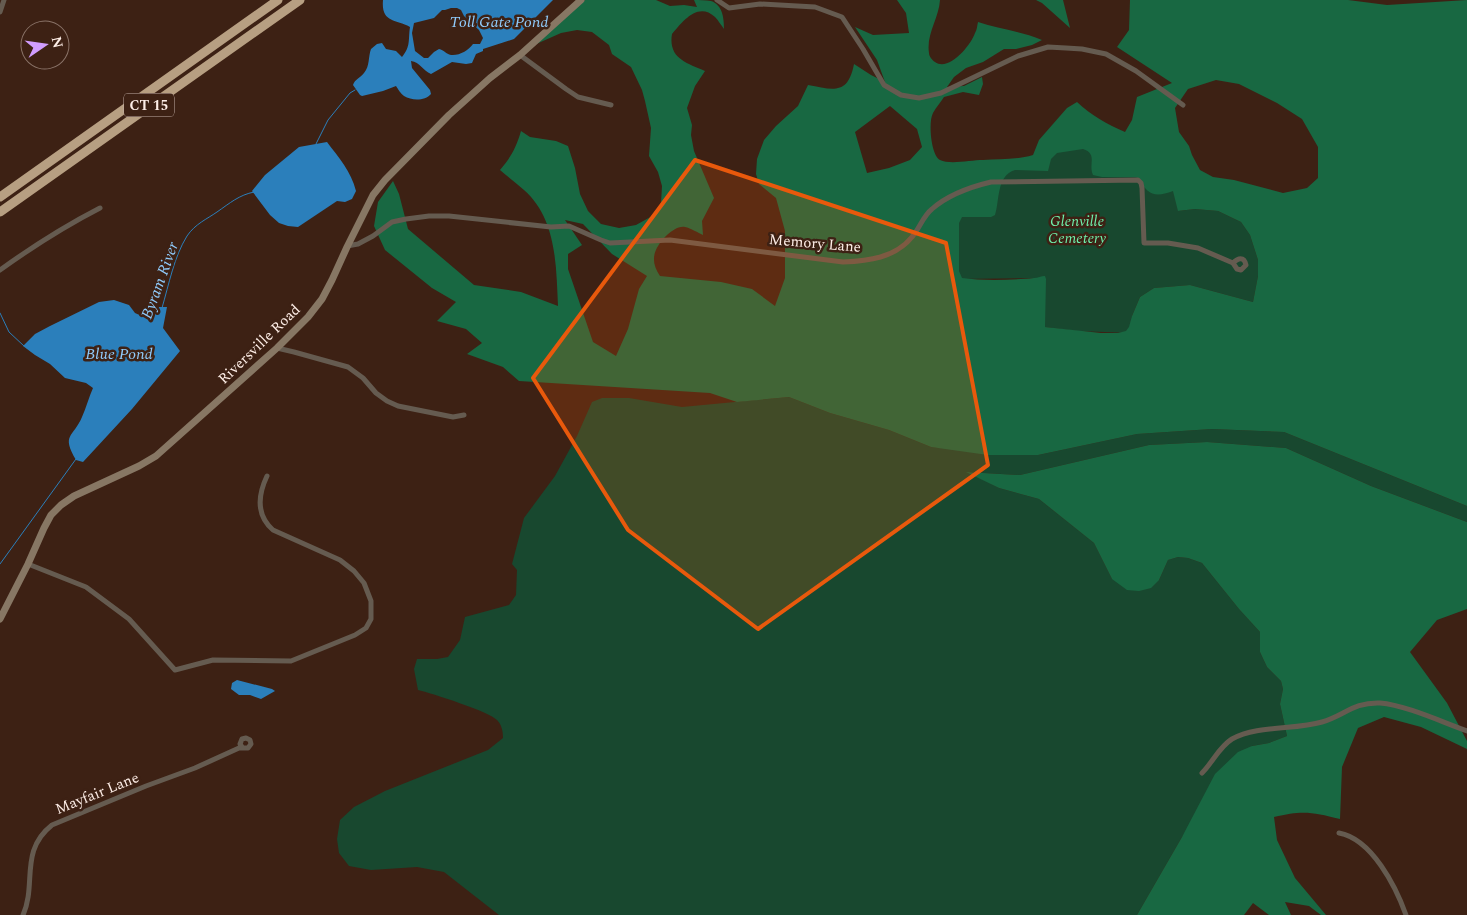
<svg xmlns="http://www.w3.org/2000/svg" width="1467" height="915" font-family="Spectral,serif">
<style>
.green{fill:#18482f}
.forest{fill:#186842;fill-rule:evenodd}
.water{fill:#2b7fbb;fill-rule:evenodd}
.lines{fill:none;stroke-linecap:round;stroke-linejoin:round}
.stream{stroke:#2b7fbb;stroke-width:1}
.street{stroke:#655b50;stroke-width:5}
.secondary{stroke:#877764;stroke-width:7}
.highway{stroke:#b79f82;stroke-width:9}
.marked{fill:#e8590c;fill-opacity:0.2;stroke:#e8590c;stroke-width:4;stroke-linejoin:round}
.labels{text-anchor:middle;stroke-width:5;stroke-linejoin:round;paint-order:stroke}
.shield{fill:#3d2114;stroke:#c4b0a8;stroke-width:1}
.shield-label{font-size:14px;font-weight:bold;fill:#feeee7}
.park-label{font-size:15px;font-style:italic;fill:#6ff1ac;stroke:#3d2114}
.street-label{font-size:15px;fill:#feeee7;stroke:#3d2114}
.water-label{font-size:16px;font-style:italic;fill:#90cbfb;stroke:#3d2114}
</style>
<rect width="100%" height="100%" fill="#3d2114"/>
<g class="green">
<path d="M1099 146 1146 174 1179 188 1178 211 1195 209 1218 211 1241 222 1250 235 1258 260V276L1253 302 1190 285 1154 288 1140 297 1132 316 1131 333 1077 331 1045 327V278L956 279 955 214 1001 169 1049 149Z"/>
<path d="M789 397 830 413 889 430 931 447 1038 455 1137 434 1212 429 1284 432 1467 506V522L1371 486 1286 448 1207 442 1149 445 1020 475 968 472 999 488 1039 499 1094 543 1112 579 1159 580 1168 560 1178 557 1188 558 1202 563 1239 609 1260 632V652L1267 667 1281 681 1283 689 1280 704 1287 736 1269 743 1252 746 1182 837 1137 915H499L444 872 417 867 371 870 349 866 339 853 337 839 340 820 354 807 385 791 488 750 503 738C503 732 502 725 497 720 490 712 431 693 418 690L414 669 417 659H437L448 657 460 640 465 617 509 605 516 595 517 570 512 564 524 518 555 476 577 436 592 402 602 398H629L682 407Z"/>
</g>
<g class="forest">
<path d="M585 0H656L670 6 684 5 697 7 694 0C699 0 706 0 711 1 723 5 724 19 724 29 721 25 718 20 715 17 698 1 682 22 672 34 668 58 686 63 705 71L695 86 687 108 692 125 691 135 694 151 714 198 702 221 703 235C698 233 691 228 685 227 678 226 672 231 667 235 654 248 649 260 660 276L721 282 752 289 775 306 785 278V231L776 198 759 184 756 174 757 159 764 140 776 126 798 106 808 85C834 90 848 95 854 64L871 75 885 82 877 60 855 27 873 35 909 33 906 13 897 0H940C939 18 926 34 929 53 929 56 932 60 935 62 949 72 971 45 975 33 977 30 977 26 978 22 999 29 1021 31 1042 40L1032 45 1016 49H1004L983 62 966 68 954 77 947 87 964 86 982 77 983 84 979 95 963 92 944 97C941 102 936 107 933 113 928 122 931 155 940 160 950 165 971 160 983 160 1000 159 1016 160 1033 155L1039 140 1067 108 1077 102C1092 116 1107 124 1125 132L1132 120 1137 97 1172 83 1117 47 1129 30 1130 0H1348L1387 5 1467 0V506L1284 432 1212 429 1137 434 1038 455H988L931 447 889 430 830 413 789 397 737 402 710 393 519 381 503 367 467 354 482 343 466 329 437 321 456 302 432 288 385 250 374 226 378 202 393 181 399 194 408 229 474 285 521 292 558 306C556 266 557 219 524 190 516 183 508 177 500 170 511 157 516 148 521 131L530 137 556 141 568 146 575 168 580 194 588 211 601 224 619 228 636 225 654 215 661 203 662 186 658 172 649 156 651 128 645 101 642 90 631 67 612 54 609 45 592 32 577 30 561 33 534 45ZM1216 80 1239 84 1277 103 1302 119 1318 147V178L1307 188 1283 193 1234 180 1213 177 1200 170 1192 155 1189 146 1179 132 1175 108 1188 89ZM890 106 917 129 922 147 910 160 889 168 867 173 855 132ZM1083 149C1098 154 1088 164 1093 175L1102 177H1135L1139 178C1147 195 1155 198 1173 191L1178 211 1195 209 1218 211 1241 222 1250 235 1258 260V276L1253 302 1190 285 1154 288 1140 297 1132 316 1129 327 1126 331 1118 333H1101L1045 327 1046 279 1045 276C1041 276 1038 278 1034 278 1013 280 983 281 962 278L959 271V223L962 217H991L995 215C1000 200 996 176 1015 170L1048 171 1051 159 1057 153ZM565 220 583 224 612 254 647 276 639 289 628 329 616 356 593 342 568 269V254L582 245Z"/>
<path d="M1036 0H1063L1070 28 1042 3Z"/>
<path d="M1207 442 1286 448 1371 486 1467 522V609L1437 620 1410 652 1447 703 1467 741V749L1421 727 1384 717 1358 728 1342 767 1340 819C1313 812 1302 810 1274 817L1277 840 1295 878 1326 915H1321L1309 906 1285 902 1291 915H1269L1253 903 1244 915H1137L1182 837 1215 774 1238 752 1252 746 1269 743 1287 736 1280 704 1283 689 1281 681 1267 667 1260 652V632L1239 609 1202 563 1188 558 1178 557 1168 560 1159 580 1151 588 1139 591 1127 590 1112 579 1094 543 1039 499 999 488 966 472 1020 475 1149 445Z"/>
</g>
<g class="water">
<path d="M383 0H553L514 39 483 49V51L476 54 472 63 466 64 452 62 431 74C423 71 420 62 411 61L412 68 430 90 431 94C425 101 412 101 404 96 401 94 398 89 396 86L383 91 362 96 360 95 353 85C355 79 360 78 364 73 370 66 368 57 371 49L377 44 382 43 386 49 396 51 402 57C411 46 408 40 410 27 395 19 381 23 383 0ZM451 8H457L461 10 464 16 479 30 483 38 480 44H473C469 50 459 56 451 55 446 54 444 50 439 49L434 52 428 58H424L415 51 412 33 414 23 434 18 442 10H445Z"/>
<path d="M327 142C339 158 351 171 356 191L352 199 345 202 337 201 298 227 288 226 279 223 270 215 252 191 265 175 299 147Z"/>
<path d="M114 300 129 305 135 313 144 317H153L157 312 159 307H167L163 328 180 351 132 409 83 462 76 460C61 434 73 438 82 417 86 408 89 397 93 388L86 383 65 378 50 364 35 355 23 346 35 334 50 326 99 302Z"/>
<path d="M237 680 272 689 275 691 261 699 250 695H239L231 689 232 683Z"/>
</g>
<g class="lines">
<g class="stream">
<path d="M316 144 328 120 350 93 355 90"/>
<path d="M162 308C169 284 174 257 187 236 195 224 207 219 217 212 230 203 239 195 254 192"/>
<path d="M0 313 9 332 24 346"/>
<path d="M0 564 76 459"/>
</g>
<g class="street">
<path d="M717 0 729 8 760 4 815 7 842 17 863 49 884 85 901 95 919 98 941 93 1018 56 1048 47 1066 48 1082 49 1106 54 1136 71 1183 105"/>
<path d="M0 12 4 0"/>
<path d="M520 55 566 89 578 97 611 105"/>
<path d="M347 246 358 244 373 236 392 222 406 219 429 216H449L551 227 569 226 601 240 610 243 670 240 843 262C868 261 895 258 912 237 920 228 923 216 932 209 949 194 970 187 991 182L1138 180 1141 183 1142 188 1144 243H1168L1198 248 1233 263C1238 258 1244 256 1246 265L1241 270 1237 269 1233 263"/>
<path d="M0 270C32 247 65 226 100 208"/>
<path d="M277 348 294 352 348 367 363 378 376 393 387 401 398 406 453 417 464 415"/>
<path d="M28 564 86 587 129 619 175 670 213 660 291 661 355 635 366 628 371 619V601L364 583 354 571 340 560 273 530C256 515 258 495 267 476"/>
<path d="M1202 773C1213 762 1219 747 1232 739 1257 725 1295 730 1322 722 1344 716 1353 702 1380 703 1405 705 1442 722 1467 731"/>
<path d="M1339 833C1372 839 1396 887 1406 915"/>
<path d="M23 915C37 884 19 851 52 825L146 786 195 768 239 748H248L251 744 250 740 246 738 242 739 240 744 242 747"/>
</g>
<path class="secondary" d="M0 619 28 564 44 528 51 515 61 505 74 496 139 466 156 456 277 348 308 317 322 299 332 280 347 247 373 195 385 180 449 115 490 78 520 55 581 0"/>
<g class="highway">
<path d="M0 197 278 0"/>
<path d="M0 212 300 0"/>
</g>
</g>
<path class="marked" d="M695 160 946 243 988 465 758 629 628 530 533 378Z"/>
<g class="labels">
<rect class="shield" x="124" y="93.5" width="50" height="23" rx="4"/>
<g class="shield-label">
<text x="149" y="110">CT 15</text>
</g>
<g class="park-label">
<text x="1077" y="226">Glenville<tspan x="1077" dy="17">Cemetery</tspan></text>
</g>
<g class="street-label">
<text transform="translate(815 243) rotate(5)" y="5">Memory Lane</text>
<text transform="translate(259 344) rotate(-44)" y="5">Riversville Road</text>
<text transform="translate(97 793) rotate(-22)" y="5">Mayfair Lane</text>
</g>
<g class="water-label">
<text x="499" y="27">Toll Gate Pond</text>
<text transform="translate(159 280) rotate(-70)" y="6">Byram River</text>
<text x="119" y="359">Blue Pond</text>
</g>
</g>
<g transform="translate(45 45) rotate(77)"><circle r="24" fill="#3d2114" stroke="#8a7368"/>
<path d="M0-4L9 19L0 12L-9 19Z" fill="#d19dfe"/>
<text y="-8" font-size="14" font-weight="bold" text-anchor="middle" fill="#feeee7">N</text>
</g>
</svg>
